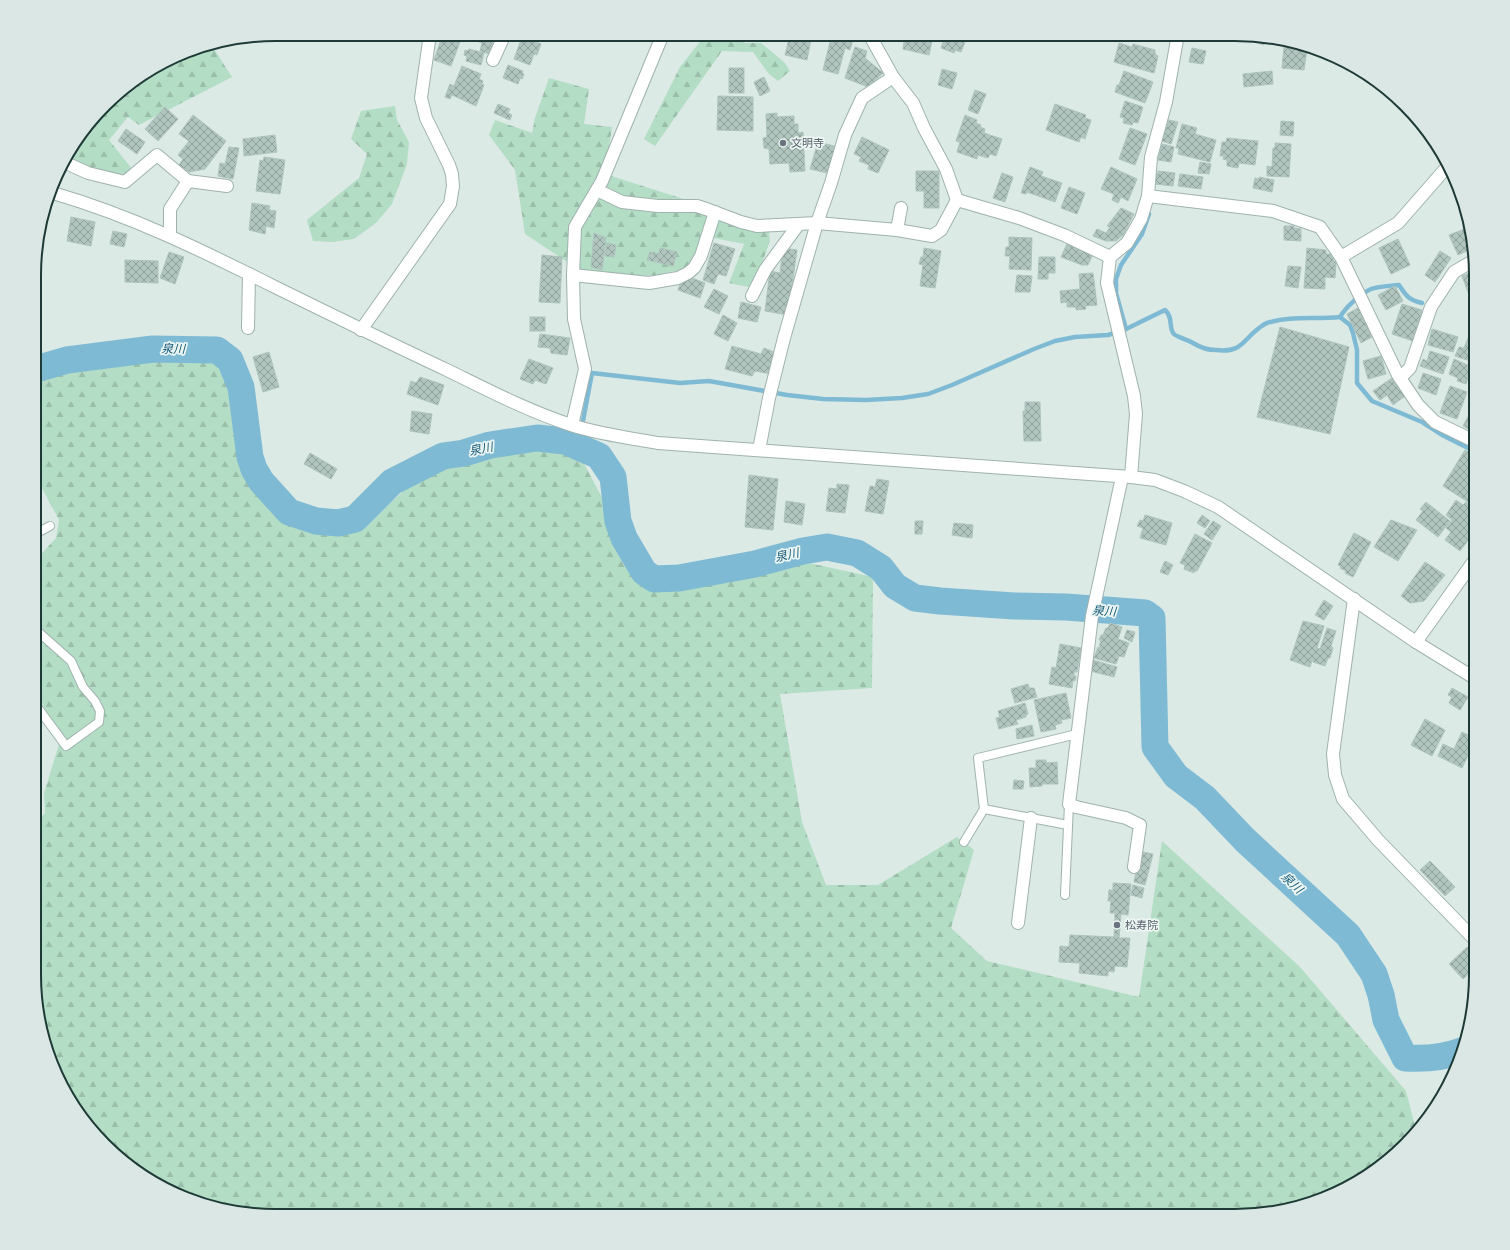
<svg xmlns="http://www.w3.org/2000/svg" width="1510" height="1250" font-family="Arial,'Noto Sans JP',sans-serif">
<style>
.forest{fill:url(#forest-firs)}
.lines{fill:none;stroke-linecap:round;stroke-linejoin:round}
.stream{stroke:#7fbad4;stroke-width:4.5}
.river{stroke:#7fbad4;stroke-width:27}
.building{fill:url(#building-cross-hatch);stroke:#aec4be}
.service-casing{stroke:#9fb2ae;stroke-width:10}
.minor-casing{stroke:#9fb2ae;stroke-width:14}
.tertiary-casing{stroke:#9fb2ae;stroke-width:14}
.service{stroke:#fff;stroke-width:8}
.minor{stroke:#fff;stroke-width:12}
.tertiary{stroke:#fff;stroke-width:12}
.worship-dot{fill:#6b7280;stroke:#ecf6f3;stroke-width:1.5}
.labels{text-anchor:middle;stroke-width:3.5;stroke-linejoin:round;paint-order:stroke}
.worship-label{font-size:11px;fill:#5b616d;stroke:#ecf6f3;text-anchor:start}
.water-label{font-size:12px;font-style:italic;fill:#145979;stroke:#ecf6f3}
.rim{fill:none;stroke:#1d3a36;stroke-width:2}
</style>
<defs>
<pattern id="forest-firs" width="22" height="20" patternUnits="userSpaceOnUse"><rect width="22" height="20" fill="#b3ddc4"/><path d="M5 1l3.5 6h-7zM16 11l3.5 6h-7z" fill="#9abea9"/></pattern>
<pattern id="building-cross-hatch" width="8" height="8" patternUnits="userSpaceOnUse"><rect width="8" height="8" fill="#b1c5bf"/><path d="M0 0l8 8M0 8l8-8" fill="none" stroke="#8fa19c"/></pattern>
</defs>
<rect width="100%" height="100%" fill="#dceae6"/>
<g class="forest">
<path d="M706 34H737L745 43H761L784 62 790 71 778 81 769 74 753 52 722 51 655 146 644 139 680 67Z"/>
<path d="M205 45 214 49 232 77 139 125 128 117 109 140 132 169 120 180 65 156 116 94 197 47Z"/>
<path d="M549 78 589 89 584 124 612 127 605 174 768 226 770 241 753 288 729 283 744 244 714 238 688 268 656 275 593 279 525 234 515 170 489 135 495 120 532 133 535 118Z"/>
<path d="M395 106 397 120 409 142 407 164 392 204 376 223 354 239 332 242 313 241 307 220 359 178 367 154 351 139 361 111Z"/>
<path d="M108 347 210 351 237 380 250 475 286 519 346 530 372 519 443 456 524 435 574 445 647 582 711 576 804 562 873 577 872 688 780 694 802 822 826 885H878L957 837 974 850 951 928 987 961 1139 997 1162 841 1300 967 1406 1091 1416 1130 1406 1145 1328 1198 1235 1216 259 1215 182 1198 105 1146 59 1082 35 991V823L45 813 44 793 61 738 35 691V561L56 538 59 520 36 477V382Z"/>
</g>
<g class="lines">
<g class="stream">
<path d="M1340 317C1346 307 1360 294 1371 289 1379 286 1390 286 1399 285 1406 296 1409 300 1422 303"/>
<path d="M1126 329 1165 310C1174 318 1168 328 1174 334 1175 336 1190 341 1193 343 1201 348 1207 350 1216 350 1242 353 1242 341 1259 328 1262 326 1264 324 1267 323 1291 315 1316 320 1340 317L1350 325 1353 333 1357 350V383L1372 401 1422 422 1444 436 1476 452"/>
<path d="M578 447 592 373 680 383 709 381 787 395 823 399 866 400 902 398 928 394 952 385 1034 349 1055 341 1075 337 1108 335 1126 329 1116 293V279L1121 265 1142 234 1149 214"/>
</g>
<path class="river" d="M36 369 67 360 153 349 217 350 230 360 241 387 250 457 254 469 261 481 289 512 316 521 338 523 355 519 392 482 443 456 464 453 490 445 537 438 565 441 599 456 613 477 618 521 624 538 644 572 654 579 679 578 755 564 803 551 827 547 857 553 881 568 895 586 915 598 940 601 1014 606 1066 607 1145 613 1152 618 1155 747 1176 776 1205 798 1245 840 1348 935 1374 974 1381 995 1386 1020 1405 1058C1424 1059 1443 1058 1461 1051"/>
</g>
<g class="building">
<path d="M443 34H448L461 39 451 66 434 60Z"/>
<path d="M474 34H495L489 54 480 51 482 43 473 40Z"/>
<path d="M527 34H545L543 41 527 35Z"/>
<path d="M790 34H812L807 60 785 55Z"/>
<path d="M832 34 843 37V34L854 36 850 50 845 48 838 74 823 70Z"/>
<path d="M917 34 933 36 929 55 903 49 905 35 917 37Z"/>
<path d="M968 34 961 52 955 50 954 53 941 48 945 36 942 34Z"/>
<path d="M1239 34 1251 35 1266 38 1264 45 1238 37Z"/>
<path d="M522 37 541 44 537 55 534 54 530 65 514 59Z"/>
<path d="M1119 43 1132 47 1133 44 1155 50V54L1158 56 1154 73 1114 62Z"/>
<path d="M1284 46 1307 49 1304 70 1282 68Z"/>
<path d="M855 47 867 51 865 58 883 73 868 87 845 78Z"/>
<path d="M1192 48 1206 51 1203 64 1189 62Z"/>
<path d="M469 49 484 53 481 65 466 61 467 56 464 55 465 50 468 51Z"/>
<path d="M508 65 523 71 522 73 524 74 522 79 520 78 518 84 503 78Z"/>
<path d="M462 66 481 74 479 79 483 81 482 84 484 85 476 106 452 95 450 99 445 97 450 84 454 86Z"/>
<rect x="729" y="68" width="15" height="25"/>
<path d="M942 69 957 73 952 89 938 85Z"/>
<path d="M1124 71 1153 82 1145 103 1115 92 1117 85H1119Z"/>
<path d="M1272 71 1273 84 1244 87 1243 74Z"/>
<path d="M764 77 770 91 760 96 754 82Z"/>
<path d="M975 90 986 94 978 114 968 110Z"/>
<path d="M718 96 753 97V131L717 130Z"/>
<path d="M1125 101 1143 107 1138 123 1133 122 1132 125 1123 123 1124 118 1120 117Z"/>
<path d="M498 104 510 109 508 113 512 115 510 120 494 113Z"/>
<path d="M1055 104 1086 115 1085 118 1091 120 1085 139 1081 137 1079 142 1046 130Z"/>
<path d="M165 107 178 119 158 141 145 129Z"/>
<path d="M777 113V117L794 116V124H798V133L803 132 805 171 790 172 789 163 770 164 769 149 764 148 763 138 767 137 766 114Z"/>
<path d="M193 115 226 141 205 169 189 172 179 165 183 159 178 155 189 141 179 134Z"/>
<path d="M965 115 977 120 976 123 981 125 980 127 985 129 984 133 1002 139 996 156 990 154 988 158 978 155 977 159 957 152 960 142 956 141Z"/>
<path d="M1169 120 1178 122 1171 144 1162 141Z"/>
<path d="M1281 121 1294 122 1293 136 1280 135Z"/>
<path d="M1182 124 1197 128 1195 134 1216 140 1210 162 1178 154 1179 148H1176Z"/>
<path d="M1130 128 1147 134 1135 165 1119 159Z"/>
<path d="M126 129 145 142 137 154 118 141Z"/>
<path d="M275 135 277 152 244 156 243 139Z"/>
<path d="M862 137 889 150 878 173 868 169 869 165 859 161 861 157 854 154Z"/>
<path d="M1227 138 1258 141 1255 165 1239 163 1238 168 1227 166V160L1223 159 1224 156H1220L1222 142H1226Z"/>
<path d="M818 142 838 147 831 174 810 169Z"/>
<path d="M1275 143 1291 144 1289 177 1267 176V166L1272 167 1273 148H1275Z"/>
<path d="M1162 144 1174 147 1171 162 1158 160Z"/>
<path d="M229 147 239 148 233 179 218 176 220 163 225 164Z"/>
<path d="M264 157 285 160 280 194 256 191 260 160 263 161Z"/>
<path d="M1200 162 1211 164 1209 174 1198 173Z"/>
<path d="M1030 167 1043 172 1041 176 1062 183 1055 202 1027 192 1026 194 1021 193Z"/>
<path d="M1111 167 1137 179 1128 201 1121 197 1118 203 1112 200 1114 194 1101 189Z"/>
<path d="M916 171H939V208H924V191H916Z"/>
<path d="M1158 171 1175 173 1173 186 1155 184 1156 174H1158Z"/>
<path d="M1002 173 1013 177 1005 202 993 198Z"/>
<path d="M1180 174 1203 177 1201 189 1178 186Z"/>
<path d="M1259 177 1274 180 1272 192 1253 188 1255 178 1259 179Z"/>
<path d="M1069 187 1085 193 1077 214 1061 208Z"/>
<path d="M252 203 270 206 269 210 276 211 274 228 266 226 265 234 249 230Z"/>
<path d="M1121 208 1134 214 1123 235 1116 241H1106L1093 236 1097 229 1106 233 1110 227 1107 226Z"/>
<path d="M71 217 95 222 91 246 67 241Z"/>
<path d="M1284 226H1294V228L1301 229V241L1284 240Z"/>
<path d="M1467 228 1471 249 1458 255 1449 235Z"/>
<path d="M113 231 127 234 124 247 110 244Z"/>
<path d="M594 233 606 238 602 270 591 267Z"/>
<path d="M1009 237 1032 238 1031 270 1009 269 1010 256H1005L1006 247H1009Z"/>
<path d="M1398 239 1410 265 1391 274 1379 248Z"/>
<path d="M607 243 616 245 614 257 605 256Z"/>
<path d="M714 243 735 249 726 276 718 274 714 284 703 280Z"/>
<path d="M1067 244 1093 254 1088 265H1082L1061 257Z"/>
<path d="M660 248 677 252 673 266 647 260 650 252 659 254Z"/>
<path d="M783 248 797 250 788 315 765 311 770 271 780 273Z"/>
<path d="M924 248 941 251 935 288 920 286 923 265 919 264 921 257H923Z"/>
<path d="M1307 248 1326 250V254H1334L1333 261 1336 262 1335 278 1325 277V289L1304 288Z"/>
<path d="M1440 251 1451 258 1435 282 1425 275Z"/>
<path d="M169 252 184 257 175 284 160 278Z"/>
<path d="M542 255 562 257 560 303 539 302Z"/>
<path d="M1039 257H1055V273H1048V279H1038Z"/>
<path d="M125 260 158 261V283L125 282Z"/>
<path d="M1288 266 1301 267 1298 288 1285 286Z"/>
<path d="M1475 271 1476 292 1469 295 1462 276Z"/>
<path d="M1093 273 1097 305 1085 306 1086 309 1076 310V307H1067V302L1061 303 1060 291 1080 289 1079 274Z"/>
<path d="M684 275 705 283 700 298 678 290Z"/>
<path d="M1017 275 1032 276 1030 292H1015Z"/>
<path d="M1395 286 1403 301 1386 310 1378 295Z"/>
<path d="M714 289 728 296 719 314 704 307Z"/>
<path d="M741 302 761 307 757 322 738 318Z"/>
<path d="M1402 304 1422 310 1413 341 1392 334Z"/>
<path d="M1358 308 1372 337 1361 343 1347 314Z"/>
<path d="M723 315 737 323 728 341 714 334Z"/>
<rect x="530" y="317" width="15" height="14"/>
<path d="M1280 327 1349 347 1330 434 1257 417Z"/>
<path d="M1432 329 1458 337 1453 352 1428 345Z"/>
<path d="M540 334 570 338 567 355 551 353 550 348 538 347Z"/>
<path d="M1469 336 1476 338V363L1455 356 1459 347 1464 348Z"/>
<path d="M732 346 761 354 764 348 774 352 771 374 755 371 752 376 725 369Z"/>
<path d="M1430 351 1449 357 1443 374 1420 366 1423 359 1427 361Z"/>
<path d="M269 352 279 387 263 392 253 357Z"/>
<path d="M1381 356 1386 374 1368 379 1363 361Z"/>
<path d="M529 359 553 368 546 384 535 380 533 384 520 379Z"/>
<path d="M1454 359 1472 367 1466 384 1457 381 1458 378 1449 374Z"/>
<path d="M1423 373 1441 379 1436 395 1418 388Z"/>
<path d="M420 377 444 385 438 405 407 394 411 381 416 383Z"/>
<path d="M1392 378 1405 396 1393 405 1387 395 1380 400 1373 391Z"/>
<path d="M1450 386 1467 392 1457 419 1440 413Z"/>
<path d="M1025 402H1040L1041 441H1024L1023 411H1025Z"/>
<path d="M412 411 432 414 429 434 410 431Z"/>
<path d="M1471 411 1476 414V433L1463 426Z"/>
<path d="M1465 450 1476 457V473L1470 482 1476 486V490L1468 502 1443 486Z"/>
<path d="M310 453 337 469 331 479 304 464Z"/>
<path d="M749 475 778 479 773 530 745 527Z"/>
<path d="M877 479 889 481 883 514 865 511 870 486 875 487Z"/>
<path d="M837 484 849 485 845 513 826 511 829 488 837 489Z"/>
<path d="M1456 500 1463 505 1466 502 1475 509 1472 513 1476 515V524L1469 533 1472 535 1460 551 1445 540 1451 532 1446 528 1452 520 1446 515Z"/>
<path d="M786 501 805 504 802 525 784 522Z"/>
<path d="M1426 502 1450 521 1438 537 1416 520 1423 511 1420 509Z"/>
<path d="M1145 515 1172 523 1166 545 1140 538 1143 528 1137 526 1140 520 1143 521Z"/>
<path d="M1202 515 1210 521 1205 528 1197 523Z"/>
<path d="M1391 520 1417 530 1398 561 1374 547Z"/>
<path d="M915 521H923L922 534H915Z"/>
<path d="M1213 521 1221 526 1212 540 1204 534Z"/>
<path d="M954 523 973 525 972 538 952 535Z"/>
<path d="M1354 533 1371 542 1353 577 1345 573 1346 571 1340 568 1341 566 1338 565Z"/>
<path d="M1195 534 1212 543 1197 571H1194V573L1184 569 1185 565 1180 563Z"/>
<path d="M1165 561 1173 565 1168 575 1160 572Z"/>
<path d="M1425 562 1445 575 1424 601 1410 603 1401 596Z"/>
<path d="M1324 600 1333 606 1324 620 1315 615Z"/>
<path d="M1303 621 1324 626 1317 648 1320 649 1327 628 1336 631 1331 646 1333 648 1330 658H1328L1325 666 1313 662 1312 660 1310 667 1290 660Z"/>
<path d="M1110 623 1122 627 1118 639 1129 643 1124 657 1119 656 1116 664 1094 658 1098 647 1099 648 1101 640H1099L1101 635H1103L1106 628H1108Z"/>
<path d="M1127 630 1135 632 1132 642 1124 638Z"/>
<path d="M1060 644 1081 648 1077 672H1074V676H1076L1075 681 1073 680 1072 688 1049 684 1052 667 1056 668Z"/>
<path d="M1093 660 1117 667 1114 677 1090 671Z"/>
<path d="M1028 684 1029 688H1034L1037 697 1015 703 1011 689Z"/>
<path d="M1452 688 1468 697 1460 710 1449 703 1452 697 1448 695Z"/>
<path d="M1066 693 1071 718 1061 720 1062 723 1055 725 1056 729 1041 732 1034 700Z"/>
<path d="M1025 703 1028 714 1026 715V717L1016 720 1018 724 999 729 996 718 1000 717 998 711Z"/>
<path d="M1425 719 1445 730 1432 756 1411 745Z"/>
<path d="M1032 725 1034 736 1017 739 1016 729Z"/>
<path d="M1462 732 1476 739 1462 768 1438 756 1443 744 1454 749Z"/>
<path d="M1036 760H1046V763L1057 762 1058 784H1042V786L1030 787 1029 768H1036Z"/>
<path d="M1014 780 1024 781 1023 789H1013Z"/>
<path d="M1143 852 1153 854 1145 885 1134 882 1136 872H1138Z"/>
<path d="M1430 861 1455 887 1445 896 1420 870Z"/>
<path d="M1113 883 1131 884 1128 915 1121 914 1119 938H1130L1127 967 1115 966 1114 972 1108 971V976L1079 973 1080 963 1059 962 1060 946 1069 947 1070 935 1114 937 1115 913H1110L1111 901H1108L1109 890H1113Z"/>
<path d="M1133 885 1144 888 1142 898 1131 895Z"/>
<path d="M1467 947 1475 956V968L1463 979 1449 964Z"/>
</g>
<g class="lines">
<g class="service-casing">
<g id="service">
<path d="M35 534 50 526"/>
<path d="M35 704 66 746 99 722 100 711 95 701 83 687 71 661 35 629"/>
<path d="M984 809 978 758 1077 734"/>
<path d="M964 842 984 809 1068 825"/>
<path d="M1065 895 1069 804"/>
</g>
</g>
<g class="minor-casing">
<g id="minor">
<path d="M869 34 893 77 913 103 924 128 946 169 957 200 1019 218 1064 235 1110 257"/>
<path d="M493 60 505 34"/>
<path d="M64 162 88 173 125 182 157 155 188 181 227 186"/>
<path d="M597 190 622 202 658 206H697L709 210 741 222 757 226 817 223 897 230 932 236 941 230 957 200"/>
<path d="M1148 196 1273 211 1320 227 1341 257 1398 375 1418 405 1435 422 1476 442"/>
<path d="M897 230 901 208"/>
<path d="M170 236V209L188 181"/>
<path d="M1341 257 1398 223 1447 167"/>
<path d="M573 275 649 283 678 278 688 273 694 268 701 256 715 212"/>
<path d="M752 296 765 270 798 225"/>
<path d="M248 328 249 274"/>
<path d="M361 330 450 204 453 186 452 174 449 165 426 118 421 98 430 34"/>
<path d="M1400 378 1410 368 1431 307 1454 272 1473 261"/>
<path d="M572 425 585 369 574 319 573 275 575 227 602 181 663 34"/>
<path d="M759 450 769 398 784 338 817 223 831 183 845 135 862 98 893 77"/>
<path d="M1122 477 1092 616 1069 804 1076 807 1126 818 1140 825 1134 867"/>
<path d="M1131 477 1136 414 1134 396 1107 283 1110 257 1127 243 1141 219 1148 196 1151 157 1166 102 1178 34"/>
<path d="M1354 599 1333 754 1335 775 1343 799 1378 840 1476 941"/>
<path d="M1018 923 1031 818"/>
</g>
</g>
<g class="tertiary-casing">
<g id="tertiary">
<path d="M53 193C132 216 201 250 275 287 332 315 389 343 447 370 488 390 528 411 571 425 599 434 629 438 658 443L1131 477 1155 480 1184 491 1218 507 1416 642 1476 679"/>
<path d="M1416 642 1476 558"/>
</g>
</g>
<use href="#service" class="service"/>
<use href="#minor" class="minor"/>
<use href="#tertiary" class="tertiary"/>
</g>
<g class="worship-dot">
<circle cx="783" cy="143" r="4"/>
<circle cx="1117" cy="925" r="4"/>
</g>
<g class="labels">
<g class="worship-label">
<text x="791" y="147">文明寺</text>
<text x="1125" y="929">松寿院</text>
</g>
<g class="water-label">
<text transform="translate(173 349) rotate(1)" y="4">泉川</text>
<text transform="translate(481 449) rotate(-11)" y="4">泉川</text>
<text transform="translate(787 555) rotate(-12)" y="4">泉川</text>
<text transform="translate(1104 611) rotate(4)" y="4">泉川</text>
<text transform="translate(1292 883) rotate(43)" y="4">泉川</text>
</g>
</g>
<path d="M0 0H1510V1250H0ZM275 41H1235A234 234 0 0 1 1469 275V975A234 234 0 0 1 1235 1209H275A234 234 0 0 1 41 975V275A234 234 0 0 1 275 41Z" fill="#dbe7e4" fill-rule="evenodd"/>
<path class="rim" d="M275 41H1235A234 234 0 0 1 1469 275V975A234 234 0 0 1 1235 1209H275A234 234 0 0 1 41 975V275A234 234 0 0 1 275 41Z"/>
</svg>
